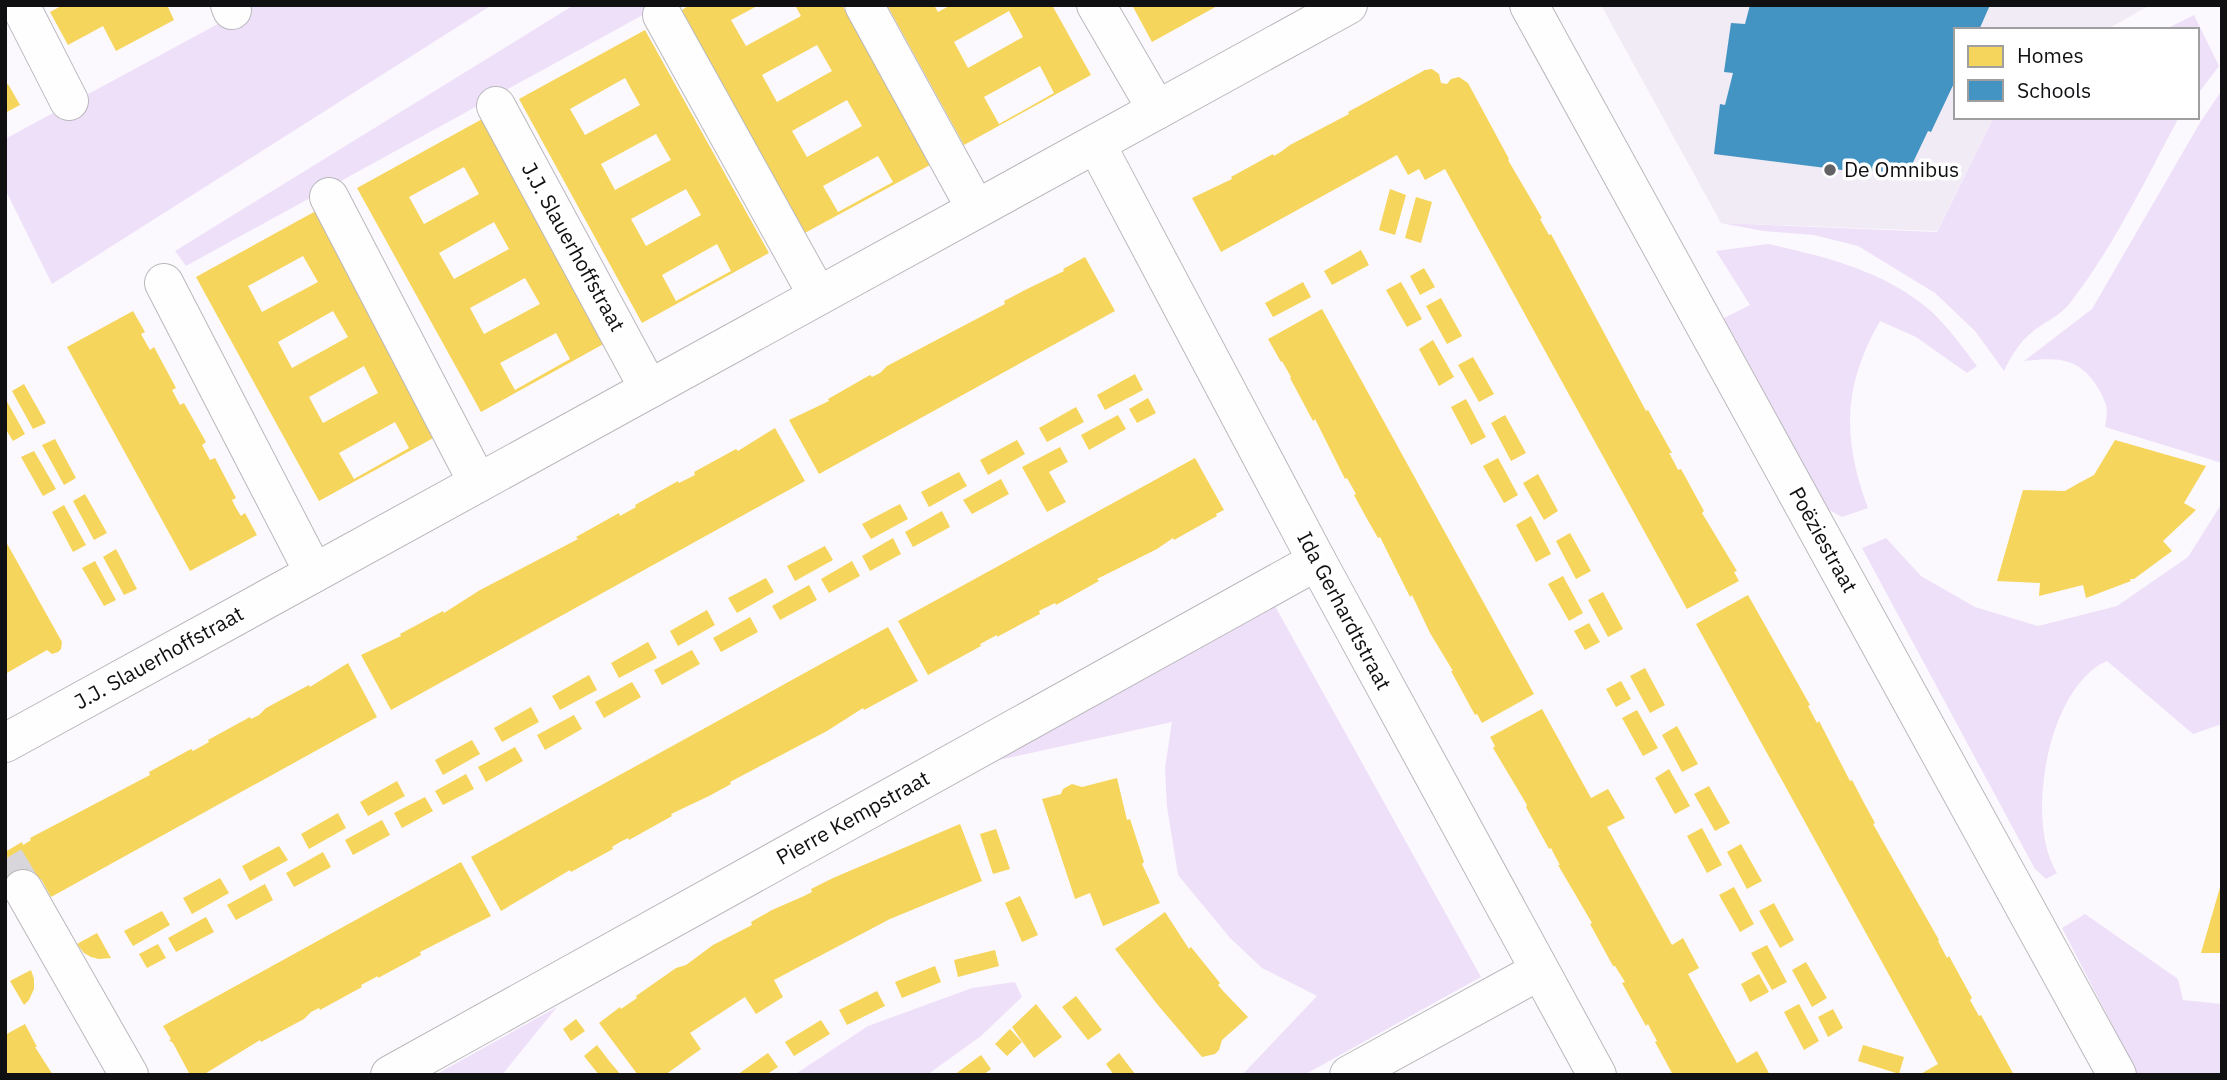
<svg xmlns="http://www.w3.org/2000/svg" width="2227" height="1080" font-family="'IBM Plex Sans',sans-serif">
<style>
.built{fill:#f0ebf4}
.green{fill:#efe0fa}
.homes{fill:#f6d55c;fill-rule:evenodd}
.schools{fill:#4393c3}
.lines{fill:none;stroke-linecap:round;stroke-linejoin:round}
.minor-tunnel{stroke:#d8d6da;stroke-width:38;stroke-dasharray:38 19;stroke-linecap:butt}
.pedestrian-casing{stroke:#bab8bb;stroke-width:40}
.minor-casing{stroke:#bab8bb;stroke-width:40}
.pedestrian{stroke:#fefeff;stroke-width:38}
.minor{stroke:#fefeff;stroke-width:38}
.poi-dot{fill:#626164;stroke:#fff;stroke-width:2.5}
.labels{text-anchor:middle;stroke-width:7;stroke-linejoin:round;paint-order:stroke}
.poi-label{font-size:21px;fill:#100f12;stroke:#fff;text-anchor:start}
.street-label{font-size:21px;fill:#100f12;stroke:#fff}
</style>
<rect width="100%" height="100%" fill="#fbf9fd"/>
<path class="built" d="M1601 5H2150L2106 30H1956V117H1994L1937 231 1721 223Z"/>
<g class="green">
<path d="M253 5H492L52 284 5 189V139Z"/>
<path d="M574 5H661L186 266 175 251Z"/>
<path d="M2194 15 2219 66 2197 95V30H2164Z"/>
<path d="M2222 90V463L2105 427C2106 420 2108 412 2106 405 2100 387 2086 367 2068 362 2054 357 2038 360 2024 361L2092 309 2201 121Z"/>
<path d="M1994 117H2179C2145 181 2114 246 2070 303 2062 314 2047 321 2036 329 2021 340 2012 354 2004 371L1975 331 1935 293 1858 246 1814 235 1763 231 1721 223 1937 232Z"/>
<path d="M1768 244C1825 256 1887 272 1932 312 1949 328 1963 348 1977 366L1967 373 1916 337 1880 321C1843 386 1842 438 1868 508L1842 517 1820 505 1720 320 1750 305 1716 251Z"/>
<path d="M2222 503V724L2193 734 2107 661C2048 686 2024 821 2057 873L2046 879 2035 869 1862 548 1886 538 1921 576 1975 607 2038 626 2117 606 2188 557Z"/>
<path d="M1275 606 1481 977 1304 1075H1242L1317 996 1262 968 1230 938 1178 875 1167 807 1165 768 1172 722 967 767Z"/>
<path d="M2085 914 2178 979 2183 1000 2222 1004V1075H2138L2062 928Z"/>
<path d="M1015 982 1022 997 981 1036 927 1075H794L868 1026 972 988Z"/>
<path d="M557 1007 502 1075H435Z"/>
</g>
<g class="homes">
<path d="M63 5H167L174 20 116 51 103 26 68 45 50 12Z"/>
<path d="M690 5H759L731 20 746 46 801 16 795 5H842L930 165 803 234 680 11ZM817 45 832 71 777 102 762 75ZM847 100 862 126 807 157 792 131ZM878 156 893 182 838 212 823 186Z"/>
<path d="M887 5H934L938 12 951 5H1052L1091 75 964 145ZM1009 11 1023 37 968 68 954 42ZM1040 66 1054 93 999 124 984 97Z"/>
<path d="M1132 5H1219L1152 42Z"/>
<path d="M645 30 769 253 642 323 519 99ZM625 78 640 105 585 135 570 109ZM656 134 671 160 615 190 601 164ZM686 189 701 215 646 246 631 219ZM717 244 731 271 676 301 662 275Z"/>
<path d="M1432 69 1439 74 1441 83 1447 84 1451 79 1459 77 1468 83 1509 159 1508 160 1542 218 1540 219 1549 235 1551 234 1646 411 1648 410 1672 453H1669L1674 462 1678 470 1681 469 1704 511 1702 513 1737 571 1734 572 1739 581 1687 609 1445 169 1425 180 1419 169 1408 175 1397 155 1221 252 1192 198 1232 179 1231 177 1273 154 1274 156 1282 151 1290 145 1349 114 1348 112 1425 70Z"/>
<path d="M8 84 20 105 5 113V86Z"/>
<path d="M484 118 607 342 481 412 357 188ZM464 167 479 194 424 224 409 197ZM494 222 509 249 454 279 439 253ZM525 278 540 304 484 334 470 308ZM556 333 570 359 515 390 500 363Z"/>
<path d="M1390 189 1406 195 1395 235 1379 230Z"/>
<path d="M1416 197 1432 202 1421 243 1405 238Z"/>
<path d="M323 207 446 431 319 501 196 277ZM303 256 318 282 262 312 248 286ZM333 311 348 337 292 368 278 342ZM364 366 378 393 323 423 309 397ZM395 422 409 448 354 479 339 453Z"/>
<path d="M1361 250 1369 265 1332 285 1324 271Z"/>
<path d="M1085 257 1115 311 819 474 789 420 829 401 828 399 870 375 872 377 880 373 887 366 1005 304 1004 301 1025 290 1064 271 1063 269Z"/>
<path d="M1424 268 1435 287 1420 295 1410 276Z"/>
<path d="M1303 282 1311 297 1273 317 1265 303Z"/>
<path d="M1401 282 1422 319 1407 327 1386 290Z"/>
<path d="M1441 298 1462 336 1447 344 1426 306Z"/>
<path d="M1322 309 1534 694 1482 723 1477 714 1475 715 1451 671H1453L1430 633 1412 595 1410 597 1380 537 1378 538 1366 517 1354 495 1356 494 1347 478 1345 479 1315 419 1313 421 1290 378 1291 377 1282 361 1281 362 1268 339Z"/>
<path d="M133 311 145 332 141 334 150 350 154 347 176 388 172 390 180 405 184 403 206 442 202 445 210 460 215 458 236 498 232 500 236 508 241 516 245 513 257 535 190 571 67 347Z"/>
<path d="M1433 340 1454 377 1439 386 1419 349Z"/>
<path d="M1473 357 1494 394 1479 402 1458 365Z"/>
<path d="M1135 374 1143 390 1105 410 1097 395Z"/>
<path d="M24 384 46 423 33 429 12 391Z"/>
<path d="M5 398 25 434 13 441 5 428Z"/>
<path d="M1148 398 1156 413 1137 423 1129 409Z"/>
<path d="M1466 399 1486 437 1471 445 1451 407Z"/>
<path d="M1076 407 1084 422 1047 442 1039 428Z"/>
<path d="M1118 415 1126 429 1089 450 1081 435Z"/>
<path d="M1505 415 1526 453 1511 461 1491 423Z"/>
<path d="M775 428 805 481 391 710 361 655 401 636 400 634 443 611 444 613 480 590 578 539 576 537 619 513 620 516 636 507 635 505 678 481 679 483 695 475 694 472 736 449 738 451Z"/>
<path d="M55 439 76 478 64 485 42 445Z"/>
<path d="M1017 440 1025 454 988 475 980 460Z"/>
<path d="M2115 440 2206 466 2184 503 2196 510 2163 541 2172 551 2134 579H2130L2131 581 2086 598 2083 585 2039 596 2040 583 1997 581 2023 490 2065 491 2079 483 2094 475Z"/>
<path d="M1060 447 1068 462 1049 472 1066 502 1047 512 1022 467Z"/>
<path d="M34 451 56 489 43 496 21 457Z"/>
<path d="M1195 458 1224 510 1216 514 1217 516 1174 540 1173 538 1157 549 1097 579 1099 581 1056 605 1055 603 1039 611 1040 614 997 637V635L980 644 981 646 928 675 898 621Z"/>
<path d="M1498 458 1518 495 1504 503 1483 466Z"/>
<path d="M959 472 967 486 929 507 921 492Z"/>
<path d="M1538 474 1558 511 1544 520 1523 483Z"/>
<path d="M1001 479 1009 494 972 514 963 500Z"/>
<path d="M85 494 107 533 94 540 73 501Z"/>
<path d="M900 504 908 519 871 539 862 524Z"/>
<path d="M64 505 86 545 73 552 52 512Z"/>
<path d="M942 511 950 527 913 547 905 532Z"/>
<path d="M1531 516 1551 554 1536 562 1516 525Z"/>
<path d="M1570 533 1591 571 1576 579 1556 541Z"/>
<path d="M893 538 901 554 870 571 862 556Z"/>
<path d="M5 540 62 642 61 649 58 652 52 654 47 650 5 674Z"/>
<path d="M825 546 833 560 795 581 787 566Z"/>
<path d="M116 549 137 589 124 595 103 557Z"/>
<path d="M95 561 116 600 104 606 82 568Z"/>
<path d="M852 561 860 576 829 593 821 579Z"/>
<path d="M1563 576 1583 613 1569 621 1548 584Z"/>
<path d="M766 578 774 592 737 613 728 598Z"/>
<path d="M809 585 817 600 780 620 772 606Z"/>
<path d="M1603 592 1623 629 1608 637 1588 600Z"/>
<path d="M1748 595 1810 705 1808 706 1817 723 1819 721 1850 781 1852 780 1863 801 1875 823 1873 824 1939 940 1938 941 1947 958 1949 956 1972 998 1970 1000 1979 1016 1981 1015 2014 1075H1919L1938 1064 1696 624Z"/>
<path d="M707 610 715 625 678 646 670 631Z"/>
<path d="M750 617 758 632 721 652 713 638Z"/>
<path d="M1589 623 1600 642 1585 650 1574 631Z"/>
<path d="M888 627 918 681 864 710 863 708 827 731 730 782 731 784 709 796 671 814 672 816 629 840 628 838 620 842 612 847 613 849 571 872 570 870 501 911 471 857Z"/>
<path d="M648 642 657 658 619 678 611 663Z"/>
<path d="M692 650 700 664 662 685 654 670Z"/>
<path d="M348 663 377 717 51 897 41 879 5 899V852L22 842 23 845 31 840 30 838 150 775 149 772 191 749 193 751 209 742 208 740 250 717 251 719 259 715 266 708 309 685 310 687Z"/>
<path d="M1645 668 1665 705 1650 713 1630 676Z"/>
<path d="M589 675 597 690 560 710 552 696Z"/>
<path d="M1621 681 1631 699 1616 707 1606 689Z"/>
<path d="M632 682 641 697 604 718 595 702Z"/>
<path d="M531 707 539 722 502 742 494 728Z"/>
<path d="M1542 709 1591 798 1608 789 1625 818 1607 827 1672 945 1683 938 1699 968 1688 974 1737 1063 1757 1051 1770 1075H1673L1655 1042 1657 1041 1652 1032 1648 1024 1646 1026 1622 983 1625 982 1615 966H1613L1590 924 1592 923 1558 865H1560L1555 856 1551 848 1549 849 1526 807 1527 805 1493 748 1495 746 1490 737Z"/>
<path d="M1637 710 1658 748 1643 756 1622 718Z"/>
<path d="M574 715 582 729 545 750 537 735Z"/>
<path d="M1677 726 1698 764 1682 772 1662 735Z"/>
<path d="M472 740 480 754 443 775 435 760Z"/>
<path d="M515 747 523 761 486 782 478 767Z"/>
<path d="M1669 769 1690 806 1675 814 1655 778Z"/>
<path d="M466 774 474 789 443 805 435 791Z"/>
<path d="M1117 778 1127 820 1130 819 1144 862 1142 864 1160 903 1103 926 1090 893 1075 899 1042 799 1061 794 1063 789 1072 784 1082 787Z"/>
<path d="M397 781 405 796 368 816 360 802Z"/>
<path d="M1709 786 1730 823 1715 831 1694 794Z"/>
<path d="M425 797 433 811 402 828 394 813Z"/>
<path d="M338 813 346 828 309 849 301 834Z"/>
<path d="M382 820 390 835 353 855 345 840Z"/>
<path d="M960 824 982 881 890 919 774 980 783 997 756 1014 745 997 690 1033 701 1049 665 1075H638L599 1023 620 1007 621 1009 637 998 636 996 676 968 686 965 713 945 752 925 751 922 772 910 804 896 812 892 811 889 833 878Z"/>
<path d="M1702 828 1722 865 1707 873 1687 836Z"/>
<path d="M996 829 1010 869 993 874 980 834Z"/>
<path d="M1741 844 1762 881 1747 889 1727 852Z"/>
<path d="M279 846 288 860 250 881 242 866Z"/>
<path d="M323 852 331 867 294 887 286 873Z"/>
<path d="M461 862 491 916 420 952 421 955 378 978V976L361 985 362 987 320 1010 319 1008 311 1012 304 1019 261 1042 260 1040 203 1075H190L173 1043 169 1040 171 1039 163 1026Z"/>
<path d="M220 878 229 893 192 914 183 898Z"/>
<path d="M265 884 273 900 236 920 227 905Z"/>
<path d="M2221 884 2222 953H2201Z"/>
<path d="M1734 887 1754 924 1740 932 1719 895Z"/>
<path d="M1020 896 1038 935 1022 942 1005 903Z"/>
<path d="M1774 903 1794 940 1780 948 1759 911Z"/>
<path d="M162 911 170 925 133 946 124 931Z"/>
<path d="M1165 912 1189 949 1191 947 1220 983 1218 985 1224 992 1248 1017 1222 1040 1219 1050 1215 1054 1202 1057 1157 1004 1115 949Z"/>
<path d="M206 917 214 932 176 952 168 938Z"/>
<path d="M97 933 111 958 99 959 91 957 84 953 77 944Z"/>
<path d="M158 944 166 958 147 968 139 954Z"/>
<path d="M1767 945 1787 982 1772 990 1751 953Z"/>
<path d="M995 950 999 966 958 977 954 960Z"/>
<path d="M1806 962 1827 998 1812 1007 1792 970Z"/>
<path d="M935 966 941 982 902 998 895 982Z"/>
<path d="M31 970 34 979V989L29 1000 24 1005 10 981Z"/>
<path d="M1759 974 1769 992 1750 1002 1741 984Z"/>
<path d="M877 991 885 1006 847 1025 839 1010Z"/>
<path d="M1076 996 1102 1030 1088 1040 1062 1007Z"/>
<path d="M1036 1004 1062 1037 1034 1058 1012 1027Z"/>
<path d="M1799 1004 1819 1041 1804 1050 1784 1012Z"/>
<path d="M1833 1009 1843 1028 1828 1037 1818 1017Z"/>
<path d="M576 1019 585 1031 571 1041 563 1029Z"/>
<path d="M821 1020 830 1034 794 1056 785 1042Z"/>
<path d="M25 1024 37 1047H35L53 1075H5V1035Z"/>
<path d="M1010 1029 1022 1042 1007 1056 995 1044Z"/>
<path d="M597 1045 610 1062 621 1075H599L584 1056Z"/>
<path d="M1863 1045 1904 1057 1899 1074 1858 1061Z"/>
<path d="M768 1053 778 1067 766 1075H737Z"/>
<path d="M1119 1053 1132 1070 1136 1075H1114L1106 1064Z"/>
<path d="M981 1055 991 1069 983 1075H954Z"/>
</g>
<path class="schools" d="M1750 5H1990L1979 30H1956V79L1931 132 1928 131 1907 175 1858 169V172L1714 154 1720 104 1725 105 1733 73 1724 72 1731 23 1745 24Z"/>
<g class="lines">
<path class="minor-tunnel" d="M5 859 23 889"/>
<g class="pedestrian-casing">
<g id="pedestrian">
<path d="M20 5 69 101"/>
<path d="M230 5 232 10"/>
<path d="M864 5 976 209"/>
<path d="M1096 5 1157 110"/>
<path d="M662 15 818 296"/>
<path d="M496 106 649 389"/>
<path d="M329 197 478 483"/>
<path d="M164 283 314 573"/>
</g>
</g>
<g class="minor-casing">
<g id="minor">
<path d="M1529 5 2117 1075"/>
<path d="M1096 144 1317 561 1597 1075"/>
<path d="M5 743 1348 5"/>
<path d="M23 889 129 1075"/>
<path d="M390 1075 1317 561"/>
<path d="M1349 1075 1539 971"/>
</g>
</g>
<use href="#pedestrian" class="pedestrian"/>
<use href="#minor" class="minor"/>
</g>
<circle class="poi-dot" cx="1830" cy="170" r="7"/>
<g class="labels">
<g class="poi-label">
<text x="1844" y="177">De Omnibus</text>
</g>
<g class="street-label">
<text transform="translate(573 247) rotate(61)" y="7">J.J. Slauerhoffstraat</text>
<text transform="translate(1823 540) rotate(61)" y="7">Poëziestraat</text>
<text transform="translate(1344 611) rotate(62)" y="7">Ida Gerhardtstraat</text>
<text transform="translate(159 658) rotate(-29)" y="7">J.J. Slauerhoffstraat</text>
<text transform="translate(853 818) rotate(-29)" y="7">Pierre Kempstraat</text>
</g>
</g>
<rect width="2227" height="1080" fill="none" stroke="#100f12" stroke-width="14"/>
<rect x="1954" y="28" width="245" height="91" fill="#ffffff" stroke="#9f9fa0" stroke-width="2"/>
<rect x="1968" y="46" width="35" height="21" fill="#f6d55c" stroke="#9f9fa0" stroke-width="2"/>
<text x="2017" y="63" font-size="21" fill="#100f12">Homes</text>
<rect x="1968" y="80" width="35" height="21" fill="#4393c3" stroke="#9f9fa0" stroke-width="2"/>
<text x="2017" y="98" font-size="21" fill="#100f12">Schools</text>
</svg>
